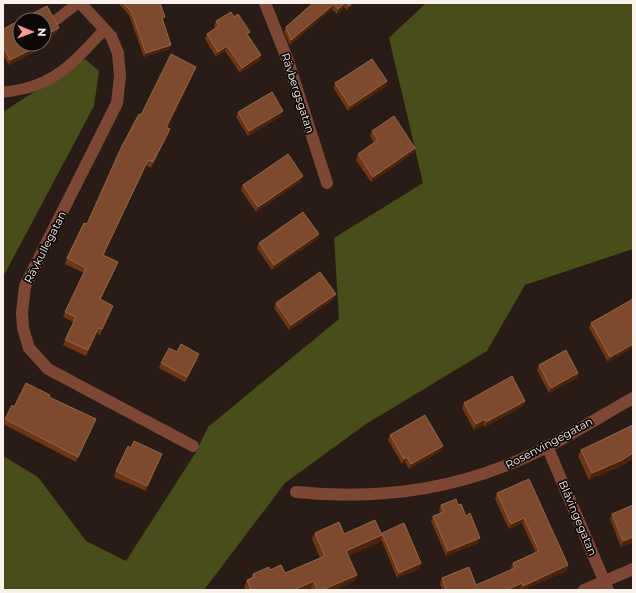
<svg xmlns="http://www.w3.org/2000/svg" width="636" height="593" font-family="Montserrat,sans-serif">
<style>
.forest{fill:#494d19}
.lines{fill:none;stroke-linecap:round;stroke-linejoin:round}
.service{stroke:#7e4634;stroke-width:11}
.minor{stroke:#7e4634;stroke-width:12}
.wall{fill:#6f3616}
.shaded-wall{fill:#4d230c}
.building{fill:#7e4a2d;stroke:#92644b}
.labels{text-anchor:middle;stroke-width:3.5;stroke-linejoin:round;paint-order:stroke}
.street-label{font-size:11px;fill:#faf0ec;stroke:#0e0806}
</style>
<rect width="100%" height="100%" fill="#291c16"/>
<g class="forest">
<path d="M426 3H633V249L525 285 487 351 366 424 285 483 204 590H3V456L38 477 86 541 126 561 196 452 208 427 339 319 334 238 423 183 389 38Z"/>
<path d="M85 59 99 71 94 106 3 277V112Z"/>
</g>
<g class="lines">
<g class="service">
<path d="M56 20 78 3"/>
<path d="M3 92C53 88 72 64 104 30"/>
</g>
<g class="minor">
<path d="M80 3 111 36 118 53 120 76 117 103 25 286 22 313 23 328 29 348 48 369 193 446"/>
<path d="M265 3 288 61 327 183"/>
<path d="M547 446 608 590"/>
<path d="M296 492C366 499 435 493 502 467 548 450 590 422 633 398"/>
<path d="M584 590 633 569"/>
</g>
</g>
<g class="wall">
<path d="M118 3H160L169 49 144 57 129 15Z"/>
<path d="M313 3H355L347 10 344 7 337 14 332 9 290 45 284 32 286 27Z"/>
<path d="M234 17 261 55 259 61 240 73 225 51 216 57 205 39 207 34 215 28 214 26 216 21Z"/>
<path d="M3 29 57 33 46 39 48 41 46 46 9 65 3 55Z"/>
<path d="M194 72 167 128 168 134 151 168 146 165 103 255 116 268 100 300 111 311 100 335 97 333 86 356 63 345 74 322 63 317 84 273 65 264 67 258 87 224 141 115Z"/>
<path d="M387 81 385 87 348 111 334 89 335 83Z"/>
<path d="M238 112 281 116 248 136 236 117Z"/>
<path d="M372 131 415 148 413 153 371 182 356 160 358 154 374 142 370 136Z"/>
<path d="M301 181 256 212 241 190 243 185Z"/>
<path d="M319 234 317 239 272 270 257 248 259 243Z"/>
<path d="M334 299 289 330 274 308 276 303Z"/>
<path d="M633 299 608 362 589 328 591 323Z"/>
<path d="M177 352 197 360 185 382 159 368 161 363Z"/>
<path d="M539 365 578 373 577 378 549 393 537 370Z"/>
<path d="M49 397 96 419 76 462 3 424 5 419 14 407Z"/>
<path d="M525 401 523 406 485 427 483 425 474 430 462 408 464 403Z"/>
<path d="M633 425V459L619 467 589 480 578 456 581 450Z"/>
<path d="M390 435 441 451 409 469 405 462 402 464 388 440Z"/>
<path d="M131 448 162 454 146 491 114 477 116 471Z"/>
<path d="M529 479 568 565 566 571 523 590H521L520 589 517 590H442L440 584 442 578 476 585 512 570 511 568 513 563 536 553 522 523 509 529 495 499 497 493Z"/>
<path d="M441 505H458L466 516 478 543 446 556 431 521 433 516 440 513 439 510Z"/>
<path d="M612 514 633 542 621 547 610 519Z"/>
<path d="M315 533 382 534V533L421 563 419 569 397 578 381 539 380 542 348 556 357 575 354 581 334 590H312L311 587 306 590H246L244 587 247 580 251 579 253 574 270 570 285 573 320 558 312 539Z"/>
</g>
<g class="shaded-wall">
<path d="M345 3H346L344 7 337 14 338 9Z"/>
<path d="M352 3H355L347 10 349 6Z"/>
<path d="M334 4 332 9 290 45 291 40Z"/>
<path d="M59 28 57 33 44 40 45 35Z"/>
<path d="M48 41 46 46 9 65 10 60 42 44H44V43Z"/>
<path d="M171 45 169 49 144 57 146 53Z"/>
<path d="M227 46 225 51 216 57 218 52Z"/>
<path d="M261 55 259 61 240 73 242 68Z"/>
<path d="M196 67 194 72 164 132 166 127Z"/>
<path d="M387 81 385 87 348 111 350 106Z"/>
<path d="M283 111 281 116 248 136 249 131Z"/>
<path d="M170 129 168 134 151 168 153 162Z"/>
<path d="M415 148 413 153 371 182 373 177Z"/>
<path d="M148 160 146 165 101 260 103 255Z"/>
<path d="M303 176 301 181 256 212 258 207Z"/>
<path d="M319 234 317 239 272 270 274 265Z"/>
<path d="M118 262 116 268 98 305 100 299Z"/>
<path d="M336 294 334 299 289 330 291 325Z"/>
<path d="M113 306 111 311 100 335 102 329Z"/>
<path d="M98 328 97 333 86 356 88 350Z"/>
<path d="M633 344V348L608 362 610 357Z"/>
<path d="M199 354 197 360 185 382 187 377Z"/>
<path d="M578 373 577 378 549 393 551 388Z"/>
<path d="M525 401 523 406 485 427 486 422Z"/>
<path d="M96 419 94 425 76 462 78 457Z"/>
<path d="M485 419 483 425 474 430 476 424Z"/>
<path d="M443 446 441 451 409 469 411 464Z"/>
<path d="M633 453V459L619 467 589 480 592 473Z"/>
<path d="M162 454 160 459 146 491 147 486Z"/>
<path d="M407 457 405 462 402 464 404 459Z"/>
<path d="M524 518 522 523 509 529 511 524Z"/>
<path d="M382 535 380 542 344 558 346 551Z"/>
<path d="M633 537V542L621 547 623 541Z"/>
<path d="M480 538 478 543 446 556 448 551Z"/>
<path d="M421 563 419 569 397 578 399 573Z"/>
<path d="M568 565 566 571 523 590H521L523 586Z"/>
<path d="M357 575 354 581 334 590H322Z"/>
<path d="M314 581 311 587 306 590H294Z"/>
<path d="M522 583 520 589 517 590H506Z"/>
</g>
<g class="building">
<path d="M123 3H160L165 17 162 18 171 45 146 53 131 11Z"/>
<path d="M313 3H345L338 9 334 4 291 40 286 27Z"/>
<path d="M347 3H352L349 6Z"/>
<path d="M47 6 59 28 45 35 48 41 44 43V20H20V44H42L10 60 3 46V29Z"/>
<path d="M231 12 234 17 238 14 250 32 247 34 261 55 242 68 227 46 218 52 207 34 219 26 216 21Z"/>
<path d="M171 54 196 67 166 127 170 129 153 162 148 160 103 255 118 262 100 299 113 306 102 329 98 328 88 350 65 340 76 317 65 312 86 268 67 258 84 223 87 224 121 148 139 114 141 115Z"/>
<path d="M372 59 387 81 350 106 335 83Z"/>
<path d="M272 92 283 111 249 131 238 112Z"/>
<path d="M394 116 415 148 373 177 358 154 378 140 372 131Z"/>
<path d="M288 154 303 176 258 207 243 185Z"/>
<path d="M303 212 319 234 274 265 259 243Z"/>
<path d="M320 272 336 294 291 325 276 303Z"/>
<path d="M633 299V344L610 357 591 323Z"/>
<path d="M181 344 199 354 187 377 161 363 169 348 177 352Z"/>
<path d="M566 350 578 373 551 388 539 365Z"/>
<path d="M512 376 525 401 486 422 485 419 476 424 464 403Z"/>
<path d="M26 383 50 395 49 397 96 419 78 457 5 419 12 405 14 407Z"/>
<path d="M425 415 443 446 411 464 407 457 404 459 390 435Z"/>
<path d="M633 425V453L622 460 592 473 581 450Z"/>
<path d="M134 441 162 454 147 486 116 471 128 446 131 448Z"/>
<path d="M529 479 568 565 523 586 522 583 506 590H446L442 578 469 567 476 585 515 568 513 563 539 551 524 518 511 524 497 493Z"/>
<path d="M456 499 458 505 461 504 466 516 470 513 480 538 448 551 433 516 444 512 441 505Z"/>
<path d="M633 505V537L623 541 612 514Z"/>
<path d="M375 520 382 535 346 551 357 575 322 590H317L314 581 294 590H251L247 580 254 577 253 574 269 567 270 570 281 565 285 573 325 556 315 533 339 522 344 534Z"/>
<path d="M404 523 421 563 399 573 382 533Z"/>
</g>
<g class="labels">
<g class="street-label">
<text transform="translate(298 93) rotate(72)" y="4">Rävbergsgatan</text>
<text transform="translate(45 247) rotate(-63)" y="4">Rävkullegatan</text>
<text transform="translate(549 443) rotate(-28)" y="4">Rosenvingegatan</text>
<text transform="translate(578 518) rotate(67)" y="4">Blåvingegatan</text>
</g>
</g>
<rect width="636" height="593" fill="none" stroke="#faf0ec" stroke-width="8"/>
<g transform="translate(32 32) rotate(91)"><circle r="19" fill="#0e0806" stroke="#6c6562"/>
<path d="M0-3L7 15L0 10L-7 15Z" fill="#f59c96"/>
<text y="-6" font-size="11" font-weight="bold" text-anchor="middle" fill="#faf0ec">N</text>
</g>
</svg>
